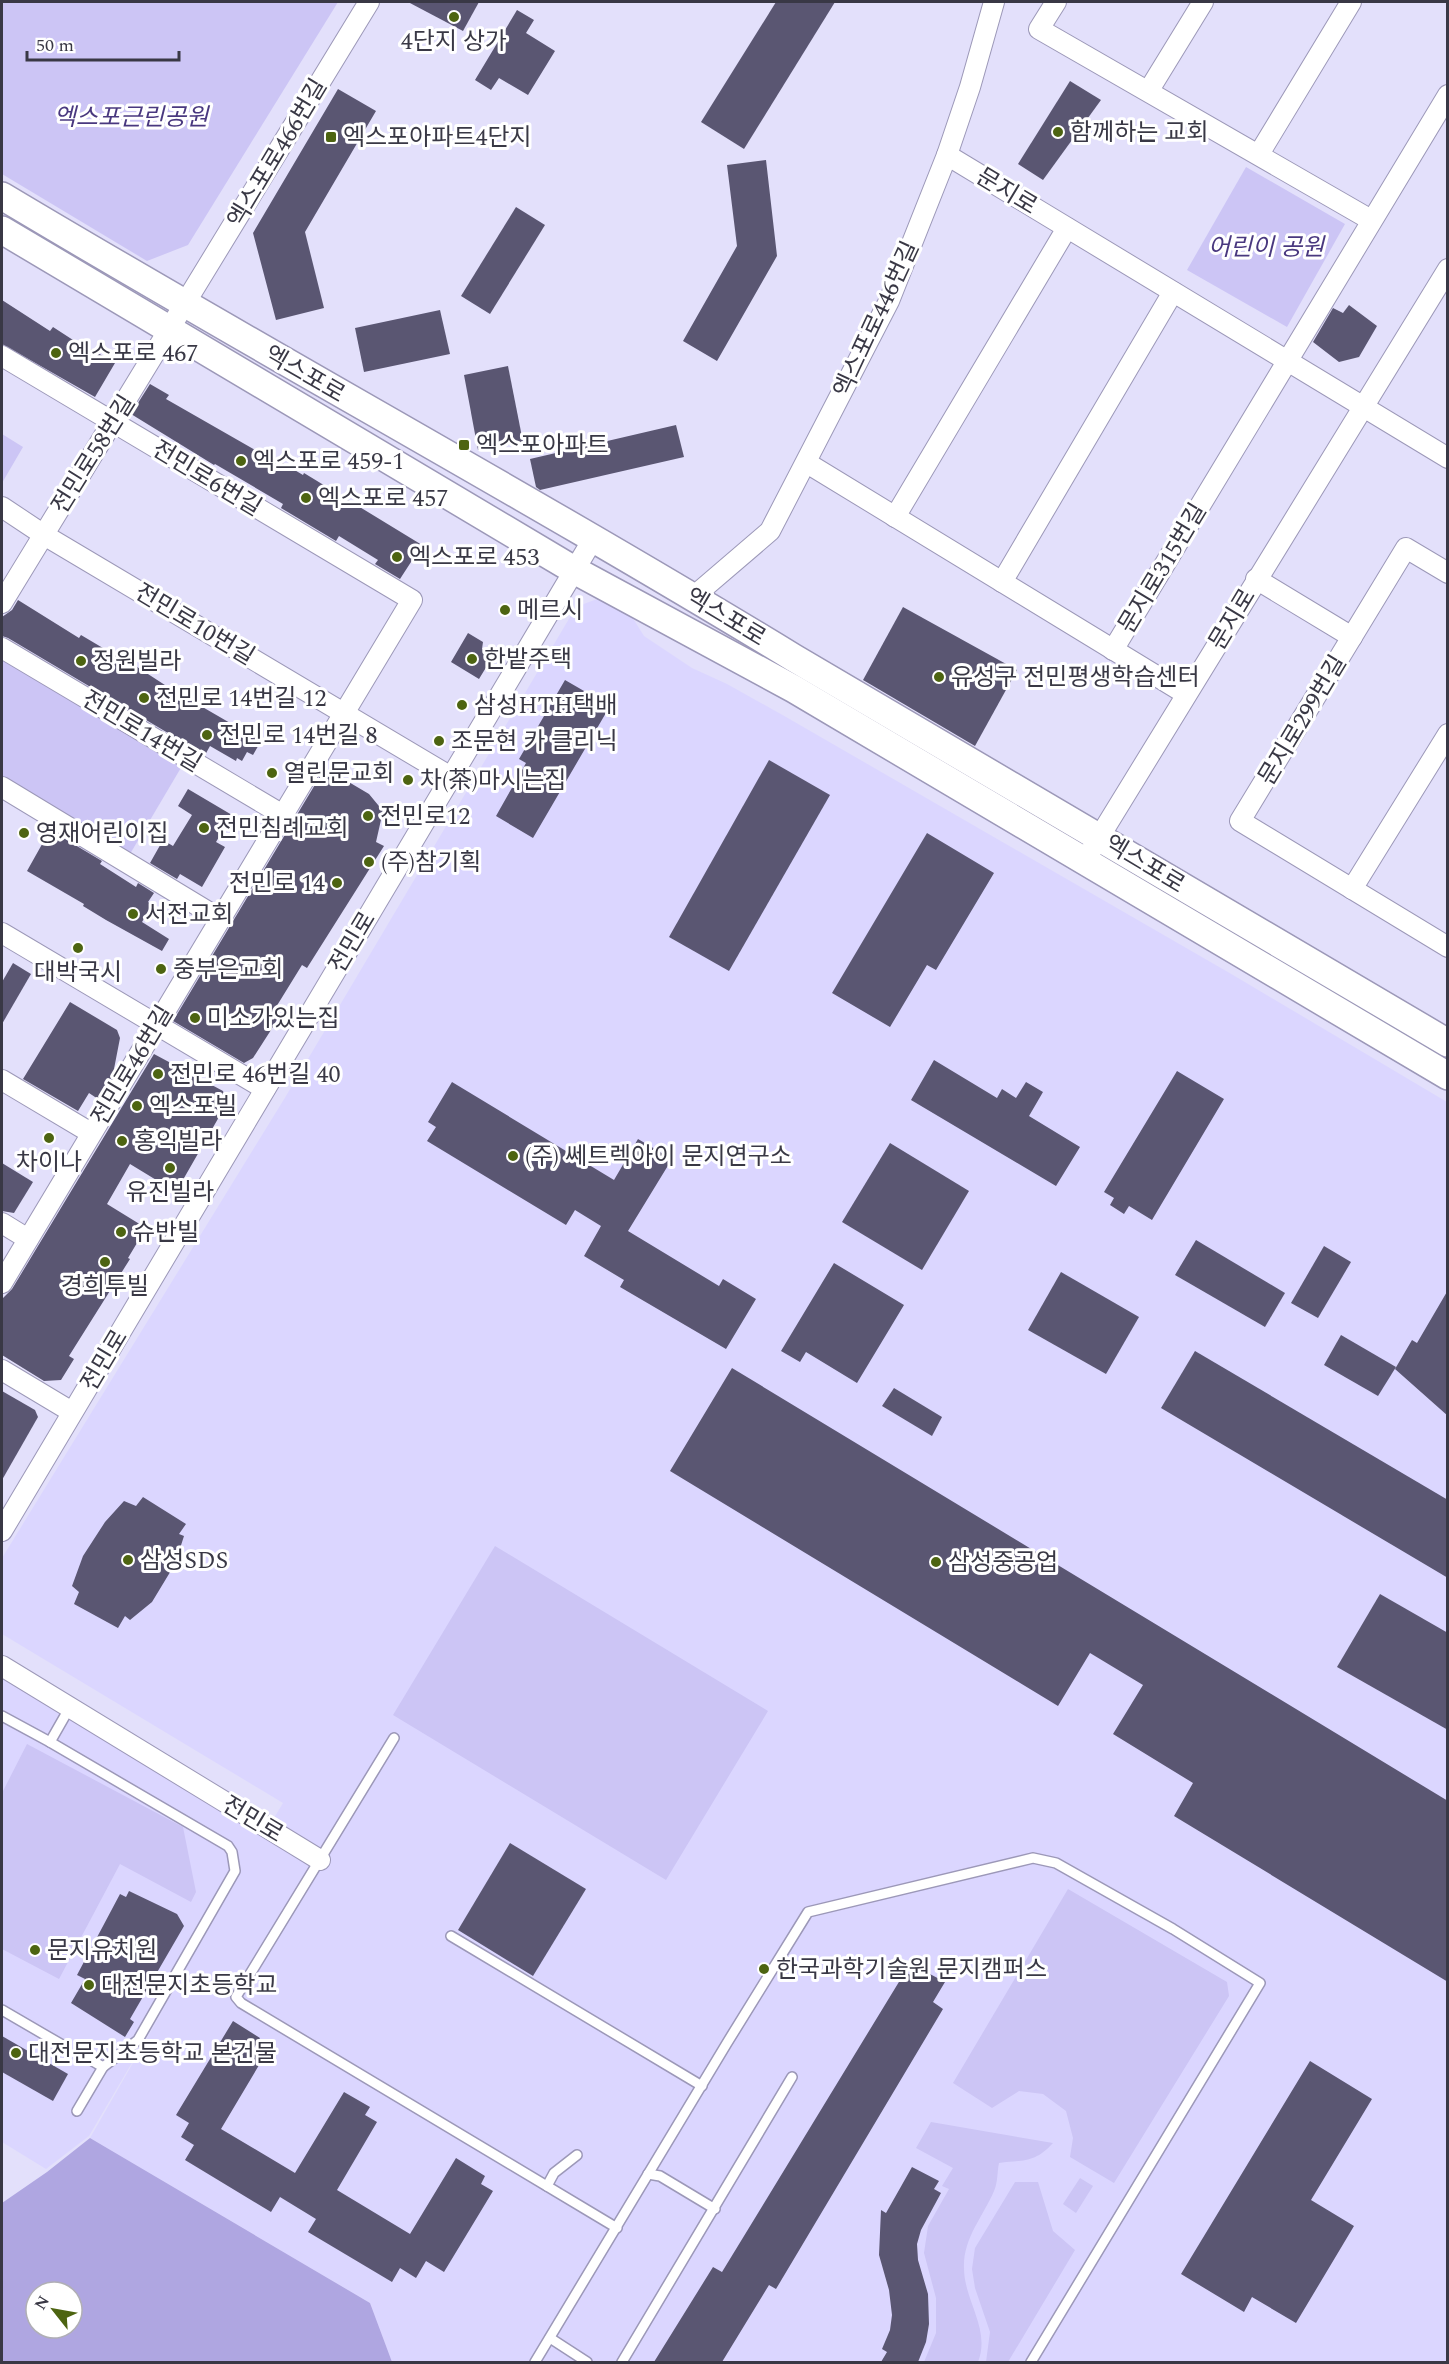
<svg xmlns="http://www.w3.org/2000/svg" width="1449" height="2364" font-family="Spectral,'Noto Sans KR',serif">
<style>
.built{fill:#dbd6ff}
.green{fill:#ccc5f5}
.forest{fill:#afa6e1;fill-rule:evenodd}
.building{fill:#5a5672}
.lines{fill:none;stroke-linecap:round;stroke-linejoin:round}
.service-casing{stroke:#9c98b8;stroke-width:12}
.minor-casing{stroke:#9c98b8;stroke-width:22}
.secondary-casing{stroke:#9c98b8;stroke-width:30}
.service{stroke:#fff;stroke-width:9}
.minor{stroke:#fff;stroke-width:20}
.secondary{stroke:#fff;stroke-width:27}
.poi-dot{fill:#4d6411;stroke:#fff;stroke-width:2}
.labels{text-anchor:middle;stroke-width:6;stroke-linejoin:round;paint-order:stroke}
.poi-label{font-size:24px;fill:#393845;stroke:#fff;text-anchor:start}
.park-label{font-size:24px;font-style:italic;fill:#49387f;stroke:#fff}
.street-label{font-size:24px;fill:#393845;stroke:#fff}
</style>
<rect width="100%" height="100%" fill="#e3e0fb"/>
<path class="built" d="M597 599 629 612 644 636 692 668 727 684 786 717 1233 975 1447 1102V2362H392L370 2303 90 2138 170 1998 89 2136 46 2169 2 2142V1677L265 1833 283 1803 2 1634V1558L286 1096 576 607Z"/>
<g class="green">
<path d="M2 2H338L188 245 147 261 2 174Z"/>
<path d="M1246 167 1345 224 1287 327 1187 270Z"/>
<path d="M2 434 23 447 2 483Z"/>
<path d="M2 660 182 766 130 854 2 779Z"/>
<path d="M495 1546 768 1711 666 1880 393 1715Z"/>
<path d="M27 1744 183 1827 196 1892 191 1902 120 1864 59 1979 2 1949V1793Z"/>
<path d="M1068 1889 1227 1982 1229 1996 1114 2183 1070 2157 1073 2138 1066 2111 1043 2094 1019 2091 992 2108 953 2083Z"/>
<path d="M931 2122 1053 2143C1035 2163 1023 2160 999 2163 997 2172 998 2182 994 2191 983 2217 963 2238 964 2268 964 2301 991 2329 978 2362H924L936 2333V2298L924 2253 928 2226 949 2189 942 2186 953 2168 916 2148Z"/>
<path d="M1080 2178 1093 2186 1076 2213 1063 2204Z"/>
<path d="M1015 2182H1038L1053 2231 1075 2250 1008 2362H986L990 2332 975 2288 972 2269 975 2248Z"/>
</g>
<path class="forest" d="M90 2138 370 2303 392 2362H2V2203L47 2172ZM36 2292H72V2328H36Z"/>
<g class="building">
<path d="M408 2H479L463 31Z"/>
<path d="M776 2H835L744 149 701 122Z"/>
<path d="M517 10 534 20 526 33 555 51 528 95 499 78 491 90 475 80Z"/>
<path d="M1070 81 1101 100 1043 180 1018 164Z"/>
<path d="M338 89 376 111 305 232 324 308 276 320 253 233Z"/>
<path d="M766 160 777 256 717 361 683 341 737 246 727 165Z"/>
<path d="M516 207 545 225 490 314 461 296Z"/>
<path d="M2 300 50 331 53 327 90 351 91 349 115 363 95 397 2 344Z"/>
<path d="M1349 305 1377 326 1359 357 1339 362 1313 342 1333 308 1343 313Z"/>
<path d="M440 310 450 354 364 372 355 328Z"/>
<path d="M508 366 523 442 478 450 464 375Z"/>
<path d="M150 384 169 395 166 399 269 458 271 456 303 475 304 473 422 545 400 579 375 564 378 560 339 536 336 541 281 508 283 504 215 464 214 465 131 414Z"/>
<path d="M676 425 684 457 540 490 536 487 530 459Z"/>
<path d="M18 600 79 638 81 635 113 654 114 652 168 687 261 741 253 755 247 752 242 761 237 758 236 761 210 746 205 755 8 638 2 636V617L12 610Z"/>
<path d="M903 607 1017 670 975 746 863 680Z"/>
<path d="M468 633 483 642 482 649 493 656 479 679 451 662Z"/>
<path d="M565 680 610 706 533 838 496 816 526 763 519 759Z"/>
<path d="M769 760 830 795 729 971 669 937Z"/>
<path d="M325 768 369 794 383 811 376 842 384 846 307 968 302 965 273 1012 279 1016 271 1030 253 1058 244 1063 173 1021Z"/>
<path d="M188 789 232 815 216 842 225 847 202 887 180 874 177 879 150 863 163 840 173 846 192 815 178 806Z"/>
<path d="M50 830 102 861 100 864 136 887 138 883 154 893 148 902 152 905 142 922 169 939 162 951 106 920 83 906 84 904 27 871Z"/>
<path d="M927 833 994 873 936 970 927 965 890 1027 832 993Z"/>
<path d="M13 963 31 974 2 1024V982Z"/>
<path d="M70 1002 117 1030 120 1038 114 1069 118 1067 98 1099 89 1093 78 1111 23 1079Z"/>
<path d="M154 1054 223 1091 227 1103 176 1192 130 1164 107 1204 146 1228 128 1258 130 1259 69 1356 74 1359 61 1380 44 1381 2 1355V1299L12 1289Z"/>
<path d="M934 1060 997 1098 1002 1089 1016 1098 1026 1082 1043 1092 1029 1116 1080 1147 1056 1186 911 1100Z"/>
<path d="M1177 1071 1224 1099 1152 1220 1129 1206 1124 1214 1110 1205 1114 1198 1104 1192Z"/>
<path d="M452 1082 614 1180 638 1139 672 1159 628 1231 719 1286 723 1279 756 1299 726 1349 620 1287 624 1280 584 1256 601 1226 575 1210 566 1225 427 1141 436 1127 428 1122Z"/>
<path d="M890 1143 969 1191 922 1270 842 1222Z"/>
<path d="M2 1163 33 1182 14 1213 2 1211Z"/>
<path d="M1196 1240 1285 1293 1265 1327 1175 1275Z"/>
<path d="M1324 1246 1351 1262 1318 1318 1291 1303Z"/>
<path d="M834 1263 904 1305 857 1383 806 1352 800 1362 781 1351Z"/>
<path d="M1061 1272 1139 1317 1106 1374 1028 1330Z"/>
<path d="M1448 1290V1416L1395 1369 1412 1340 1417 1343Z"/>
<path d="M1341 1335 1396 1367 1378 1396 1324 1365Z"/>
<path d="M1195 1351 1448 1500V1578L1161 1408Z"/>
<path d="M732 1368 1448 1801V1982L1174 1816 1193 1783 1113 1734 1143 1685 1090 1653 1058 1706 670 1471Z"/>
<path d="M894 1388 942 1417 932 1436 882 1406Z"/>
<path d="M2 1391 35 1410 38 1417 2 1480Z"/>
<path d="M143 1497 186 1524 179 1534 184 1536 175 1564 152 1602 130 1620 125 1616 118 1628 74 1604 79 1592 72 1586 83 1556 105 1522 124 1501 136 1506Z"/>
<path d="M1380 1594 1448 1633V1730L1337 1667Z"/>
<path d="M510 1843 586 1889 533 1976 458 1930Z"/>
<path d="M129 1891 177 1914 184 1926 130 2019 134 2022 125 2037 71 2003 85 1979 77 1975 120 1894 126 1897Z"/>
<path d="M905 1972 922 1981 928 1973 945 1982 933 2002 943 2009 776 2289 769 2285 722 2362H654L713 2267 722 2272Z"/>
<path d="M233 2021 260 2038 254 2048 265 2055 221 2129 295 2173 344 2092 370 2107 365 2115 377 2122 337 2190 410 2234 456 2158 485 2176 481 2184 493 2191 444 2272 426 2261 416 2278 400 2268 392 2282 308 2232 316 2219 280 2197 271 2212 185 2160 194 2145 181 2137 189 2123 176 2115Z"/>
<path d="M2 2036 68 2074 53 2101 2 2072Z"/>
<path d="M1310 2061 1372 2099 1311 2200 1354 2226 1296 2323 1252 2297 1244 2312 1181 2274Z"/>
<path d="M912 2167 939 2181 934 2189 941 2193 921 2230 917 2244 918 2260 928 2294 929 2324 926 2342 918 2362H881L887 2352 882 2349 890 2330 892 2315 889 2290 879 2255 881 2210 886 2213Z"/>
</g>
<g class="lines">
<g class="service-casing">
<g id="service">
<path d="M2 1716 50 1742 70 1707"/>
<path d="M394 1738 236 1997 241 2003 617 2228"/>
<path d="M50 1742 228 1846 232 1852 235 1871 138 2040 103 2067 86 2057"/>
<path d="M451 1936 702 2086"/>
<path d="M2 2010 64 2046"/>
<path d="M77 2111 103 2067"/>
<path d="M648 2174 660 2176 715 2209"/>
<path d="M547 2186 554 2173 577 2155"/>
<path d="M550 2338 587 2362"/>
<path d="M535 2362 727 2043 808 1912 1033 1858 1056 1863 1173 1929 1260 1983 1031 2362"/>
<path d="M622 2362 792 2077"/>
</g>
</g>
<g class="minor-casing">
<g id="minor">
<path d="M1056 2 1039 29 1371 220"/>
<path d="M1149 90 1203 2"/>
<path d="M1259 154 1351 2"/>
<path d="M947 155 1448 458"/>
<path d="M2 356 412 600 2 1283"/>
<path d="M807 463 1186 694"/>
<path d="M2 507 44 535 451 777"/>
<path d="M895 517 1067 228"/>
<path d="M1448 573 1406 548 1240 821 1448 947"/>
<path d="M1256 579 1352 637"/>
<path d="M1002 582 1173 292"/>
<path d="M693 597 770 531 889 301 947 155 970 87 994 2"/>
<path d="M2 603 369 2"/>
<path d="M2 648 283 815"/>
<path d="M1113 650 1448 95"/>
<path d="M2 787 220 919"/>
<path d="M1092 849 1448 269"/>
<path d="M1352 889 1448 734"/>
<path d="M2 933 265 1089"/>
<path d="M2 1080 91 1133"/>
<path d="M2 1223 28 1239"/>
<path d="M2 1370 72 1412"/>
<path d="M2 1531 593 539"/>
<path d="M2 1666 320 1860"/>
</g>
</g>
<g class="secondary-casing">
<g id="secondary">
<path d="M2 196C264 353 533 499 794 658L1448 1043"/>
<path d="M2 230 574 570 794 689 1448 1076"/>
</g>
</g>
<use href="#service" class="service"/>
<use href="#minor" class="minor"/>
<use href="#secondary" class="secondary"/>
</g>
<g class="poi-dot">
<circle cx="454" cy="17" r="6"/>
<circle cx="1058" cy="132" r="6"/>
<rect x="325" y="131" width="12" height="12" rx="3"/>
<circle cx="56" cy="353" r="6"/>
<rect x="458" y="439" width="12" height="12" rx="3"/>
<circle cx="241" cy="461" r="6"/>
<circle cx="306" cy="498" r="6"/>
<circle cx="397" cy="557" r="6"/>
<circle cx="505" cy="610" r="6"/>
<circle cx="472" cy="659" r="6"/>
<circle cx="81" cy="661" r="6"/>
<circle cx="939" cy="677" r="6"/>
<circle cx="144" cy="698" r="6"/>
<circle cx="462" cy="705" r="6"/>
<circle cx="207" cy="735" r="6"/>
<circle cx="439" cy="741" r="6"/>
<circle cx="272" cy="773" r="6"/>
<circle cx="408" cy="780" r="6"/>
<circle cx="368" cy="816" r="6"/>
<circle cx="204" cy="828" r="6"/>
<circle cx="24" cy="833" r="6"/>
<circle cx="369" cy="862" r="6"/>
<circle cx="337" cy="883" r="6"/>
<circle cx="133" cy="914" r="6"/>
<circle cx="78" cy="948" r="6"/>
<circle cx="161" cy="969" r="6"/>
<circle cx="195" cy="1018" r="6"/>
<circle cx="158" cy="1074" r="6"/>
<circle cx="137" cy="1106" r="6"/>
<circle cx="49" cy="1138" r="6"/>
<circle cx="122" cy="1141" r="6"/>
<circle cx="513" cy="1156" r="6"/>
<circle cx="170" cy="1168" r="6"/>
<circle cx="121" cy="1232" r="6"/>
<circle cx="105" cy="1262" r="6"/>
<circle cx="128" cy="1560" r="6"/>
<circle cx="936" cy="1562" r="6"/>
<circle cx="35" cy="1950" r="6"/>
<circle cx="764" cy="1969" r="6"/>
<circle cx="89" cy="1985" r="6"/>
<circle cx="16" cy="2053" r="6"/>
</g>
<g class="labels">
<g class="poi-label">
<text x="454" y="49" text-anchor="middle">4단지 상가</text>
<text x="1070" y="140">함께하는 교회</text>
<text x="343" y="145">엑스포아파트4단지</text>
<text x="68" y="361">엑스포로 467</text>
<text x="476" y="453">엑스포아파트</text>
<text x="253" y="469">엑스포로 459-1</text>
<text x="318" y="506">엑스포로 457</text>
<text x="409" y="565">엑스포로 453</text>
<text x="517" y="618">메르시</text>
<text x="484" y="667">한밭주택</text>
<text x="93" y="669">정원빌라</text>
<text x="951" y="685">유성구 전민평생학습센터</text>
<text x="156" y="706">전민로 14번길 12</text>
<text x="474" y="713">삼성HTH택배</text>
<text x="219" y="743">전민로 14번길 8</text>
<text x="451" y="749">조문현 카 클리닉</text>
<text x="284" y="781">열린문교회</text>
<text x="420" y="788">차(茶)마시는집</text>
<text x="380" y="824">전민로12</text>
<text x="216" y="836">전민침례교회</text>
<text x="36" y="841">영재어린이집</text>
<text x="381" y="870">(주)참기획</text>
<text x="325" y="891" text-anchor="end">전민로 14</text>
<text x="145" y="922">서전교회</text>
<text x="173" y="977">중부은교회</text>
<text x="78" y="980" text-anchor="middle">대박국시</text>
<text x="207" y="1026">미소가있는집</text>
<text x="170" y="1082">전민로 46번길 40</text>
<text x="149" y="1114">엑스포빌</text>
<text x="134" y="1149">홍익빌라</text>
<text x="525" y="1164">(주) 쎄트렉아이 문지연구소</text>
<text x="49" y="1170" text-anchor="middle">차이나</text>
<text x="170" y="1200" text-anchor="middle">유진빌라</text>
<text x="133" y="1240">슈반빌</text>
<text x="105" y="1294" text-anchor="middle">경희투빌</text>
<text x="140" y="1568">삼성SDS</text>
<text x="948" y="1570">삼성중공업</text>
<text x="47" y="1958">문지유치원</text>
<text x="776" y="1977">한국과학기술원 문지캠퍼스</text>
<text x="101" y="1993">대전문지초등학교</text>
<text x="28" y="2061">대전문지초등학교 본건물</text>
</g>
<g class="park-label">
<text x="131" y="125">엑스포근린공원</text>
<text x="1266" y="255">어린이 공원</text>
</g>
<g class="street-label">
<text transform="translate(277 153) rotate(-59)" y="8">엑스포로466번길</text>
<text transform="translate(1007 191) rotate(31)" y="8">문지로</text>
<text transform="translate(876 319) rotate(-65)" y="8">엑스포로446번길</text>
<text transform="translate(305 374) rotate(30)" y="8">엑스포로</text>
<text transform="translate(93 454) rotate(-58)" y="8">전민로58번길</text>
<text transform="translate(207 478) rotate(31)" y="8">전민로6번길</text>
<text transform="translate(1162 568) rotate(-59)" y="8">문지로315번길</text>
<text transform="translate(726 617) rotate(31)" y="8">엑스포로</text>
<text transform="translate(1232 619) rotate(-59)" y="8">문지로</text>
<text transform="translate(195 624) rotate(31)" y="8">전민로10번길</text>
<text transform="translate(1302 720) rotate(-59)" y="8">문지로299번길</text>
<text transform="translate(142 731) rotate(31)" y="8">전민로14번길</text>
<text transform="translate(1145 864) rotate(31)" y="8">엑스포로</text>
<text transform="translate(352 942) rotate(-59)" y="8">전민로</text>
<text transform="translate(132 1065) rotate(-59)" y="8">전민로46번길</text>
<text transform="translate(104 1360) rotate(-59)" y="8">전민로</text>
<text transform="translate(253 1819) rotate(31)" y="8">전민로</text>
</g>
</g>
<rect width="1449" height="2364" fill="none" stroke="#393845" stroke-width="6"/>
<g transform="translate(54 2310) rotate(301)"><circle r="28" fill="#ffffff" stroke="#b0afb5" stroke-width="1.5"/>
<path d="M0-4.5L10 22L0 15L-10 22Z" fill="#4d6411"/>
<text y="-9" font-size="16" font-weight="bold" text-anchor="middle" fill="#393845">N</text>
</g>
<path d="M27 51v9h152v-9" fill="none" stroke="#393845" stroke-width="3"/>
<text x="36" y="51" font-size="18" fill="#393845" stroke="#ffffff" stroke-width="4.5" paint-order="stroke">50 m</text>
</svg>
